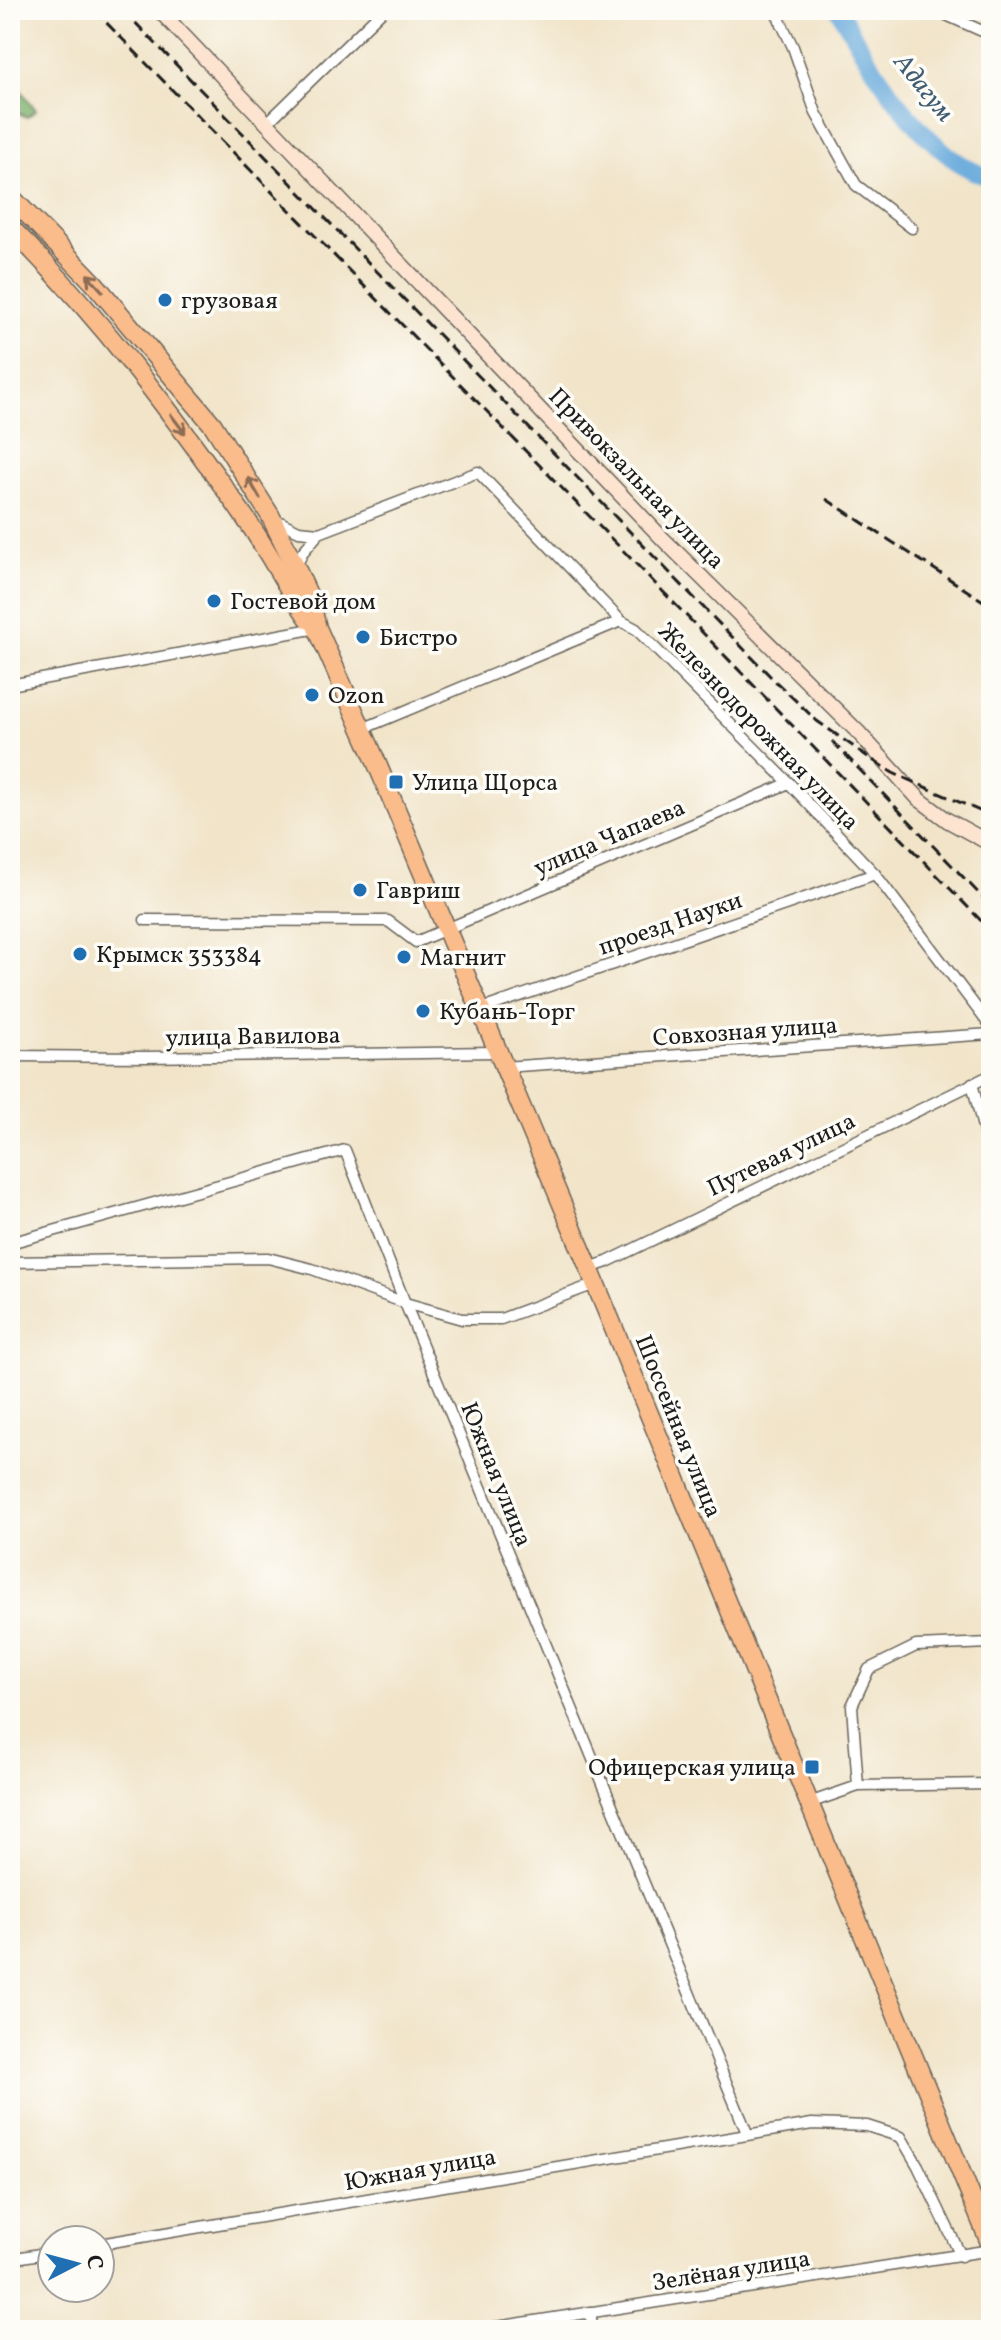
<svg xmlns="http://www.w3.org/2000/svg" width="1001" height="2340" font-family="Vollkorn,serif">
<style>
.forest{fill:#7aae6a;stroke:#4b6543;stroke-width:2}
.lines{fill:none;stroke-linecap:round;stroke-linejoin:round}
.river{stroke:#69aadc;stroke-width:18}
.street-casing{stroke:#676259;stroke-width:13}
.secondary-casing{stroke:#676259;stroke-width:17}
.highway-casing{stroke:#676259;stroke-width:21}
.street{stroke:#fff;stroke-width:10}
.secondary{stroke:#fde4d1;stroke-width:14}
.highway{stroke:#fabc8b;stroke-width:18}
.rail{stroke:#1c1c1c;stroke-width:3;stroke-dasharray:12 6;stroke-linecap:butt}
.oneway{stroke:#8b6c54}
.poi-dot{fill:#1f6fb2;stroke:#fdfcf7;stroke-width:3}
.labels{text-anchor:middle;stroke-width:7;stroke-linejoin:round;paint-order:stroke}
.poi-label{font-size:24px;fill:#1c1c1c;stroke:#fdfcf7;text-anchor:start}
.street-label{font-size:24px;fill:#1c1c1c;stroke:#fdfcf7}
.water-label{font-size:26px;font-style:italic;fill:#3f5c72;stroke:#fdfcf7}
</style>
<rect width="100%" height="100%" fill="#fdfcf7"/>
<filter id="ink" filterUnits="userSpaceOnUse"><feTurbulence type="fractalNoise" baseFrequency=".0125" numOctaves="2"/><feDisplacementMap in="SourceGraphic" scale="16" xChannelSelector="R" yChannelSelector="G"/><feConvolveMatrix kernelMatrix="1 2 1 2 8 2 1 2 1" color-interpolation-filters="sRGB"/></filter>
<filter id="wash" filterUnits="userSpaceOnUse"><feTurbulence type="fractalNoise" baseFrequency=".006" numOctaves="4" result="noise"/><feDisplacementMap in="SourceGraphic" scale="32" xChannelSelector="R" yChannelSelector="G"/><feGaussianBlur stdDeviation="1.8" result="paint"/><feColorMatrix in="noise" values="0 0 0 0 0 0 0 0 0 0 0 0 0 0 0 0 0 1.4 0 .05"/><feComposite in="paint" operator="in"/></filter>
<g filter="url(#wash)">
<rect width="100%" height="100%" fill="#f1e4c9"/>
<path class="forest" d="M10 76 36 110 27 117 10 109Z"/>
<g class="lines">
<path class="river" d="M839 10C869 65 927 160 991 178"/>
</g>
</g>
<g filter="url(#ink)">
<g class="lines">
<g class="street-casing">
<g id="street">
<path d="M775 10 793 47 816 113 856 185 912 228"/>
<path d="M935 10 991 35"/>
<path d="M266 124 383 10"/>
<path d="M276 520 299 531 319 533"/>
<path d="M296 568 302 553 319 533 478 472 621 621 636 629 789 783 875 874 991 1027"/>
<path d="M10 685 317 628"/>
<path d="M362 729 621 621"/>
<path d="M145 920 388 921 416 942 789 783"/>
<path d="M479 1010 875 874"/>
<path d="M10 1056 146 1057 496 1052"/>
<path d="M503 1067 991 1034"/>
<path d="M972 1083 991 1160"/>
<path d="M10 1243 345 1150 405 1303 747 2133"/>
<path d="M10 1262 268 1258 312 1269 405 1303 462 1319H501L595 1284"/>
<path d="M589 1268 607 1262 991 1075"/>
<path d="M858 1786 852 1706 869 1669 916 1646 991 1643"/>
<path d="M809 1803 858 1786 991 1784"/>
<path d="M100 2244 812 2124 867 2126 901 2137 918 2166 961 2256"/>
<path d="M10 2259 52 2252"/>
<path d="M590 2312 593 2330"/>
<path d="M477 2330 991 2250"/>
</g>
</g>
<g class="secondary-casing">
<path id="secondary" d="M159 10 663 539 858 732 919 799 947 820 991 844"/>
</g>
<g class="highway-casing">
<g id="highway">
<path d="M10 196 94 283 213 425 270 515 296 568 310 599 317 628 372 752 589 1268 991 2245"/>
<path d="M10 227C100 317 176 417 248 522 270 554 287 589 310 620"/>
</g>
</g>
<use href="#street" class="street"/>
<use href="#secondary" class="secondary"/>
<use href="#highway" class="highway"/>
<g class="rail">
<path d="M94 10 645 573 991 931"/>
<path d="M123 10 774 680 817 721 871 759 893 773 991 816"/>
<path d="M826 499 991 606"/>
<path d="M832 741 991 906"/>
</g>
</g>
<defs><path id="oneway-shaft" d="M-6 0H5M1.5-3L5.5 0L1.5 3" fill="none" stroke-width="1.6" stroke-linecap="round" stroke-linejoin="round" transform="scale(2)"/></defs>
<g class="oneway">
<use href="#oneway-shaft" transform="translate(95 283) rotate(-132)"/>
<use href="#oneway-shaft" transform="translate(178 424) rotate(53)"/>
<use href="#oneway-shaft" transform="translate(254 488) rotate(-120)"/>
</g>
</g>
<g class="poi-dot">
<circle cx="165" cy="300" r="8"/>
<circle cx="214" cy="601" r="8"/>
<circle cx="363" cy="637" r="8"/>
<circle cx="312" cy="695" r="8"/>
<rect x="388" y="774" width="16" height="16" rx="4"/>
<circle cx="360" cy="890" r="8"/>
<circle cx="80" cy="954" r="8"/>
<circle cx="404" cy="957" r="8"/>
<circle cx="423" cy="1011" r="8"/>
<rect x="804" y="1759" width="16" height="16" rx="4"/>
</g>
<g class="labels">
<g class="poi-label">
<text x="181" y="308">грузовая</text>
<text x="230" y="609">Гостевой дом</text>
<text x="379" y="645">Бистро</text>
<text x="328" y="703">Ozon</text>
<text x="412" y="790">Улица Щорса</text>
<text x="376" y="898">Гавриш</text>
<text x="96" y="962">Крымск 353384</text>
<text x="420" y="965">Магнит</text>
<text x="439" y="1019">Кубань-Торг</text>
<text x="796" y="1775" text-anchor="end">Офицерская улица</text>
</g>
<g class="street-label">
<text transform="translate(637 478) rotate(46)" y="8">Привокзальная улица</text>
<text transform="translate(759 726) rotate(46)" y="8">Железнодорожная улица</text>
<text transform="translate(609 837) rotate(-23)" y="8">улица Чапаева</text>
<text transform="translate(670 923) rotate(-19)" y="8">проезд Науки</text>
<text transform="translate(745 1031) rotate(-4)" y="8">Совхозная улица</text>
<text transform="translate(253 1036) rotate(-1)" y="8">улица Вавилова</text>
<text transform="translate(781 1154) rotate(-26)" y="8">Путевая улица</text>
<text transform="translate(679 1426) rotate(68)" y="8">Шоссейная улица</text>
<text transform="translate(497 1474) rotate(68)" y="8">Южная улица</text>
<text transform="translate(420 2169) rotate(-10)" y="8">Южная улица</text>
<text transform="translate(731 2270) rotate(-9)" y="8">Зелёная улица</text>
</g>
<g class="water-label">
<text transform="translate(925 87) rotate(51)" y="9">Адагум</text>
</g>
</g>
<rect width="1001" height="2340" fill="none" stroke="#fdfcf7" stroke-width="40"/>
<g transform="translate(76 2264) rotate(84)"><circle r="38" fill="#fdfcf7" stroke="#a3a29f" stroke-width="2"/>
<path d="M0-6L14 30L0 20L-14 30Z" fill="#1f6fb2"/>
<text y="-12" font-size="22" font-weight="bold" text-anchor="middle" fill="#1c1c1c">С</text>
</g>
</svg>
